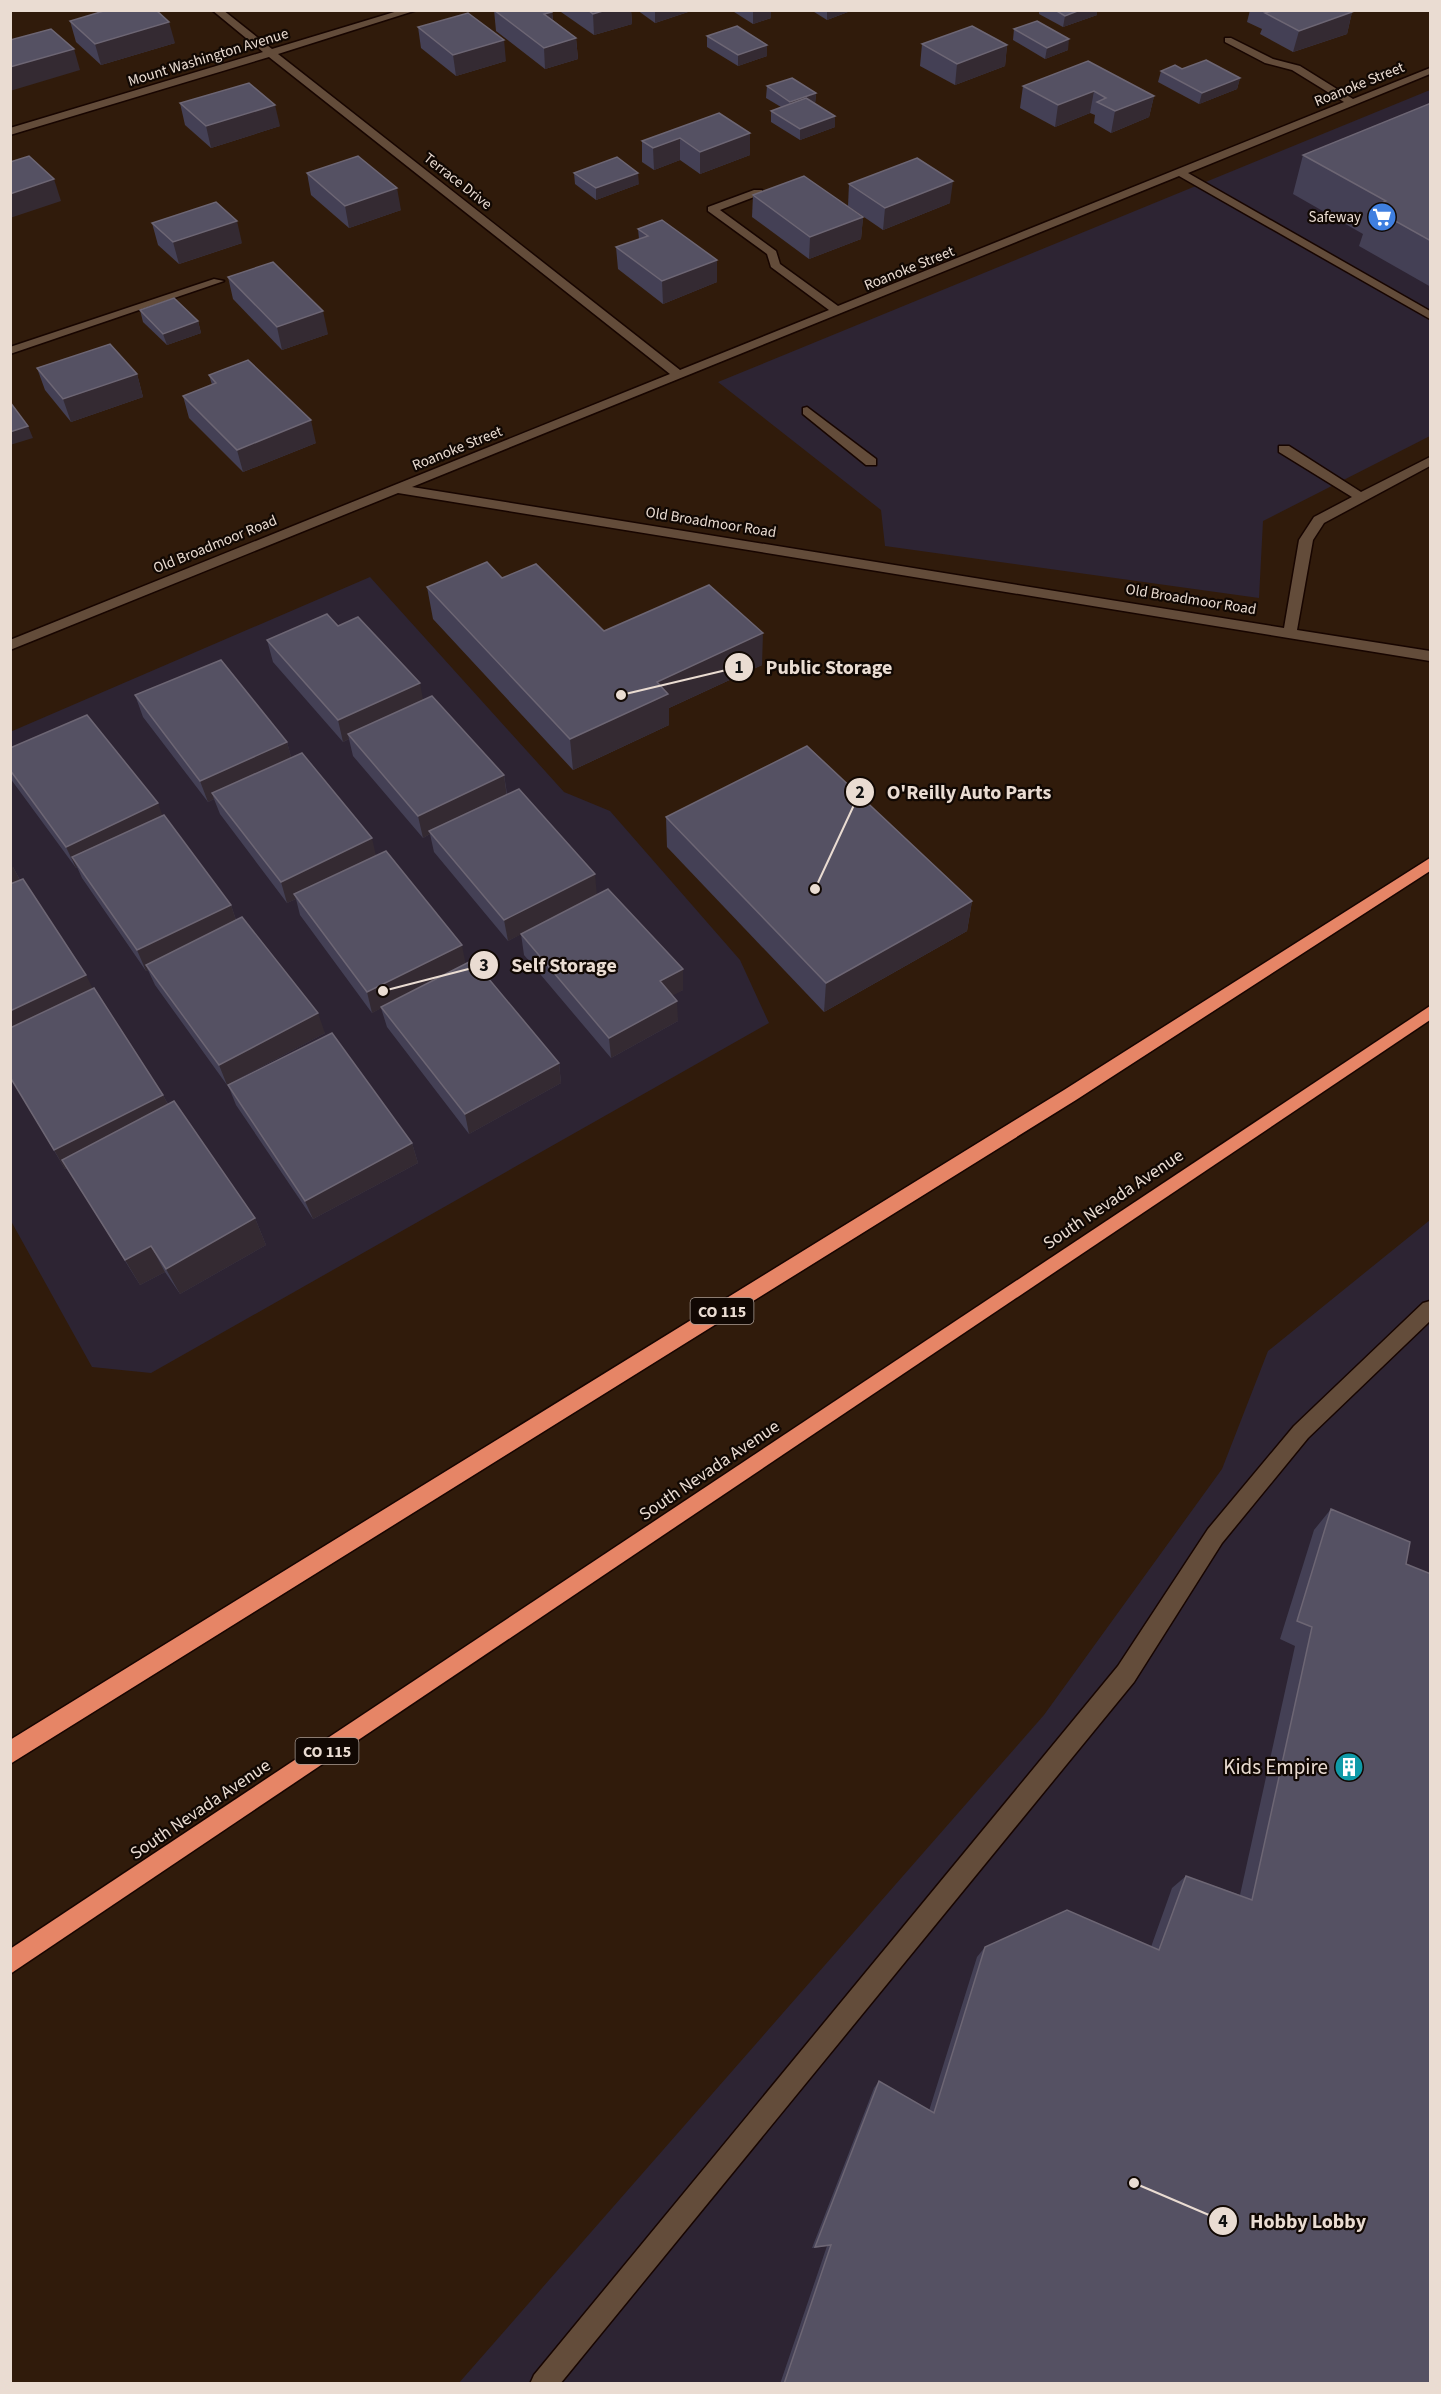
<svg xmlns="http://www.w3.org/2000/svg" width="1441" height="2394" font-family="'Source Sans 3',sans-serif">
<style>
.commercial{fill:#2d2433}
.lines{fill:none;stroke-linecap:round;stroke-linejoin:round}
.minor-casing{stroke:#170500;stroke-width:3}
.highway-casing{stroke:#170500;stroke-width:3}
.minor{fill:#634c3a;fill-rule:evenodd}
.highway{fill:#e68566;fill-rule:evenodd}
.wall{fill:#444055}
.shaded-wall{fill:#342a32}
.building{fill:#555163;stroke:#6d6674;stroke-width:1.5}
.labels{text-anchor:middle;stroke-width:4.5;stroke-linejoin:round;paint-order:stroke}
.far-street-label{font-size:15px;fill:#eadcd2;stroke:#110803}
.far-poi-label{font-size:15px;fill:#eadcd2;stroke:#110803;text-anchor:end}
.shield{fill:#110803;stroke:#a99c94;stroke-width:1.5}
.shield-label{font-size:16px;font-weight:bold;fill:#eadcd2}
.street-label{font-size:18px;fill:#eadcd2;stroke:#110803}
.near-poi-label{font-size:21px;fill:#eadcd2;stroke:#110803;text-anchor:end}
.leader{fill:none;stroke:#eadcd2;stroke-width:2}
.callout-dot{fill:#eadcd2;stroke:#110803;stroke-width:2}
.mark-label{font-size:18px;text-anchor:middle;font-weight:bold;fill:#111}
.callout-label{font-size:20px;text-anchor:middle;font-weight:bold;fill:#eadcd2;stroke:#110803;stroke-width:4.5;stroke-linejoin:round;paint-order:stroke}
</style>
<rect width="100%" height="100%" fill="#301b0b"/>
<g class="commercial">
<path d="M1430 90V436L1263 521 1259 598 885 546 881 510 718 382Z"/>
<path d="M370 577 564 792 610 811 740 960 769 1023 151 1373 92 1367 11 1221 10 732Z"/>
<path d="M1430 1220V2383L458 2384 1044 1715 1222 1469 1268 1351Z"/>
</g>
<g class="lines">
<g class="minor-casing">
<g id="minor">
<path d="M212 10H223L272 49 401 10H417L278 54 680 370 829 310 771 267 767 254 708 211V207L754 190H762V194L720 210 776 251 780 264 838 306 1344 102 1292 70 1265 63 1225 42V38H1231L1273 59 1300 66 1353 99 1430 68V74L1188 173 1430 311V319L1179 176 412 487 1284 628 1299 540 1314 517 1352 497 1279 452V446H1289L1361 492 1430 457V466L1324 523 1313 540 1297 630 1430 651V661L398 493 10 650V640L670 374 269 57 10 135V128L263 52Z"/>
<path d="M214 279 224 281 10 354V347Z"/>
<path d="M807 407 876 459V465H866L803 414V408Z"/>
<path d="M1430 1301V1321L1308 1438 1222 1543 1134 1682 560 2384H530L534 2375 1118 1666 1208 1529 1294 1426 1423 1303Z"/>
</g>
</g>
<g class="highway-casing">
<g id="highway">
<path d="M1430 858V871L1076 1100 10 1764V1740L1064 1090Z"/>
<path d="M1430 1006V1020L10 1974V1949Z"/>
</g>
</g>
<use href="#minor" class="minor"/>
<use href="#highway" class="highway"/>
</g>
<g class="wall">
<path d="M494 10 552 12 553 20 576 38 578 59 545 69 496 31Z"/>
<path d="M561 10H631L632 24 594 35 561 12Z"/>
<path d="M637 10H691V11L655 23Z"/>
<path d="M731 10H771V18L753 24Z"/>
<path d="M811 10H853L827 20Z"/>
<path d="M1039 10H1097V15L1063 27 1039 14Z"/>
<path d="M1250 10H1349L1352 12 1347 34 1293 52 1260 34 1262 29 1247 22Z"/>
<path d="M70 21 175 43 101 65 76 42Z"/>
<path d="M418 27 506 61 456 76 421 48Z"/>
<path d="M1014 29 1068 50 1045 59 1013 40Z"/>
<path d="M707 36 767 45V56L738 66 707 47Z"/>
<path d="M922 44 1007 45 1005 66 955 85 920 66Z"/>
<path d="M1182 69 1240 78 1237 89 1199 104 1158 82 1161 71Z"/>
<path d="M767 86 816 93 815 104 835 116V127L800 140 771 122V111L781 107 766 98Z"/>
<path d="M1023 86 1154 96 1149 117 1111 133 1094 123 1095 115 1090 113 1055 127 1020 108Z"/>
<path d="M180 103 280 126 211 148 185 125Z"/>
<path d="M1431 103V287L1359 246 1363 234 1293 194 1303 155Z"/>
<path d="M750 133V155L700 174 680 160 654 170 642 162V141Z"/>
<path d="M307 173 401 210 349 228 311 195Z"/>
<path d="M574 173 639 184 596 200 575 184Z"/>
<path d="M849 184 950 203 883 230 848 206Z"/>
<path d="M753 195 863 217 861 239 809 259 752 217Z"/>
<path d="M152 223 242 243 179 264 158 245Z"/>
<path d="M638 229 717 260V282L663 304 618 269 616 247 639 239Z"/>
<path d="M228 277 328 334 282 350 233 299Z"/>
<path d="M140 310 198 321 201 333 167 345 143 322Z"/>
<path d="M37 368 137 374 143 397 71 422 45 390Z"/>
<path d="M209 375 316 443 243 472 189 418 183 396 212 385Z"/>
<path d="M502 578 604 631 762 665 669 708V725L573 770 433 619 427 587Z"/>
<path d="M338 626 423 700 504 775 507 794 597 895 683 969V990L672 995 678 1021 611 1058 524 955 521 934 508 941 434 852 430 834 423 838 353 756 349 739 343 742 273 662 267 640Z"/>
<path d="M135 695 287 742 291 757 377 856 465 964 559 1063 561 1083 469 1134 387 1027 381 1008 372 1013 300 915 296 899 287 903 220 814 214 799 208 802 143 717Z"/>
<path d="M10 748 163 816 231 905 236 920 325 1033 227 1085 155 985 148 970 146 971 82 878 77 867 76 868 10 778Z"/>
<path d="M666 817 972 901 967 931 824 1012 667 847Z"/>
<path d="M13 867 20 880 163 1095 168 1104 255 1218 266 1245 180 1294 165 1272 140 1285 67 1168 65 1169 10 1077Z"/>
<path d="M228 1085 412 1143 418 1163 313 1219 236 1105Z"/>
<path d="M1331 1509 1406 1564 1431 2384H780L827 2246 812 2248 874 2088 879 2081 929 2111 977 1957 985 1947H1151L1172 1888 1186 1876 1240 1895 1295 1646 1280 1639 1314 1530Z"/>
</g>
<g class="shaded-wall">
<path d="M606 10H631L632 24 594 35 593 14Z"/>
<path d="M655 10H691V11L655 23Z"/>
<path d="M753 10H771V18L753 24Z"/>
<path d="M827 10H853L827 20Z"/>
<path d="M1080 10H1097V15L1063 27 1065 16Z"/>
<path d="M552 12 554 33 544 14Z"/>
<path d="M1352 12 1347 34 1293 52 1299 31Z"/>
<path d="M169 22 175 43 101 65 95 44Z"/>
<path d="M576 38 578 59 545 69 544 48Z"/>
<path d="M1069 39 1068 50 1045 59 1047 48Z"/>
<path d="M504 40 506 61 456 76 453 55Z"/>
<path d="M767 45V56L738 66V55Z"/>
<path d="M1007 45 1005 66 955 85 957 64Z"/>
<path d="M74 49 80 70 10 91V67Z"/>
<path d="M1240 78 1237 89 1199 104 1202 93Z"/>
<path d="M1094 91 1090 113 1055 127 1058 105Z"/>
<path d="M816 93 815 104 790 113V102Z"/>
<path d="M1154 96 1149 117 1111 133 1115 111Z"/>
<path d="M275 105 280 126 211 148 206 126Z"/>
<path d="M835 116V127L800 140V129Z"/>
<path d="M750 133V155L700 174V152Z"/>
<path d="M680 138V160L654 170 653 148Z"/>
<path d="M638 173 639 184 596 200V188Z"/>
<path d="M54 179 61 201 10 218V194Z"/>
<path d="M953 181 950 203 883 230 885 208Z"/>
<path d="M397 188 401 210 349 228 345 206Z"/>
<path d="M863 217 861 239 809 259 810 237Z"/>
<path d="M237 221 242 243 179 264 173 242Z"/>
<path d="M717 260V282L663 304 662 281Z"/>
<path d="M323 311 328 334 282 350 277 327Z"/>
<path d="M198 321 201 333 167 345 163 334Z"/>
<path d="M137 374 143 397 71 422 63 399Z"/>
<path d="M311 420 316 443 243 472 237 450Z"/>
<path d="M28 426 33 438 10 445V432Z"/>
<path d="M763 633 762 665 669 708V725L573 770 570 739 657 682Z"/>
<path d="M420 683 424 705 348 734 349 739 343 742 338 720Z"/>
<path d="M287 742 293 764 212 793 214 799 208 802 200 781Z"/>
<path d="M504 775 507 797 429 831 430 834 423 838 418 816Z"/>
<path d="M158 803 166 825 72 857 77 867 76 868 66 847Z"/>
<path d="M372 838 377 860 294 894 296 899 287 903 281 882Z"/>
<path d="M13 867 24 888 10 894V868Z"/>
<path d="M595 874 597 896 508 941 504 920Z"/>
<path d="M972 901 967 931 824 1012 826 983Z"/>
<path d="M231 905 238 926 146 965 148 970 146 971 137 950Z"/>
<path d="M462 945 466 966 372 1013 367 992Z"/>
<path d="M683 969V990L661 1002 660 981Z"/>
<path d="M86 975 96 995 10 1037V1011Z"/>
<path d="M677 1001 678 1021 611 1058 609 1038Z"/>
<path d="M318 1013 325 1033 227 1085 219 1065Z"/>
<path d="M559 1063 561 1083 469 1134 465 1114Z"/>
<path d="M163 1095 173 1114 65 1169 54 1150Z"/>
<path d="M412 1143 418 1163 313 1219 305 1201Z"/>
<path d="M255 1218 266 1245 180 1294 166 1269Z"/>
<path d="M151 1246 165 1272 140 1285 125 1260Z"/>
</g>
<g class="building">
<path d="M107 10H156L169 22 95 44 70 21Z"/>
<path d="M494 10H551L552 12 544 14 576 38 544 48Z"/>
<path d="M588 10H606L593 14Z"/>
<path d="M1055 10H1080L1065 16Z"/>
<path d="M1271 10H1349L1352 12 1299 31 1265 13 1272 11Z"/>
<path d="M468 13 504 40 453 55 418 27Z"/>
<path d="M1037 21 1069 39 1047 48 1014 29Z"/>
<path d="M737 26 767 45 738 55 707 36Z"/>
<path d="M972 26 1007 45 957 64 922 44Z"/>
<path d="M51 29 74 49 10 67V40Z"/>
<path d="M1206 60 1240 78 1202 93 1161 71 1175 65 1182 69Z"/>
<path d="M1088 61 1154 96 1115 111 1097 102 1106 98 1094 91 1058 105 1023 86Z"/>
<path d="M792 78 816 93 790 102 767 86Z"/>
<path d="M249 83 275 105 206 126 180 103Z"/>
<path d="M806 98 835 116 800 129 771 111Z"/>
<path d="M1431 103V241L1372 208 1386 201 1303 155Z"/>
<path d="M719 113 750 133 700 152 680 138 653 148 642 141Z"/>
<path d="M29 156 54 179 10 194V162Z"/>
<path d="M358 156 397 188 345 206 307 173Z"/>
<path d="M617 157 638 173 596 188 574 173Z"/>
<path d="M917 158 953 181 885 208 849 184Z"/>
<path d="M804 176 863 217 810 237 753 195Z"/>
<path d="M216 202 237 221 173 242 152 223Z"/>
<path d="M662 220 717 260 662 281 616 247 648 236 638 229Z"/>
<path d="M273 262 323 311 277 327 228 277Z"/>
<path d="M174 298 198 321 163 334 140 310Z"/>
<path d="M110 344 137 374 63 399 37 368Z"/>
<path d="M248 360 311 420 237 450 183 396 216 383 209 375Z"/>
<path d="M10 402 28 426 10 432Z"/>
<path d="M487 562 502 578 536 564 604 631 709 585 763 633 657 682 668 694 570 739 427 587Z"/>
<path d="M327 614 338 626 358 617 420 683 338 720 267 640Z"/>
<path d="M221 660 287 742 200 781 135 695Z"/>
<path d="M432 696 504 775 418 816 348 734Z"/>
<path d="M87 715 158 803 66 847 10 770V748Z"/>
<path d="M807 746 972 901 826 983 666 817Z"/>
<path d="M302 753 372 838 281 882 212 793Z"/>
<path d="M519 789 595 874 504 920 429 831Z"/>
<path d="M164 815 231 905 137 950 72 857Z"/>
<path d="M386 851 462 945 367 992 294 894Z"/>
<path d="M23 879 86 975 10 1011V884Z"/>
<path d="M608 889 683 969 660 981 677 1001 609 1038 521 934Z"/>
<path d="M242 917 318 1013 219 1065 146 965Z"/>
<path d="M473 960 559 1063 465 1114 381 1007Z"/>
<path d="M94 988 163 1095 54 1150 10 1077V1028Z"/>
<path d="M332 1033 412 1143 305 1201 228 1085Z"/>
<path d="M174 1101 255 1218 166 1269 151 1246 125 1260 62 1160Z"/>
<path d="M1331 1509 1410 1542 1406 1564 1431 1574V2384H784L831 2245 815 2247 879 2081 934 2113 985 1947 1067 1910 1159 1950 1186 1876 1252 1900 1312 1627 1297 1621Z"/>
</g>
<defs>
<g id="supermarket-disc" transform="scale(1.5)"><circle r="9.5" fill="#3f7fe0" stroke="#110803"/><path d="M-6-5.5h2.5l.6 2H6L4.5 2H-2.5L-4.4-4H-6ZM-1.5 3.2a1.3 1.3 0 1 0 .1 0ZM3 3.2a1.3 1.3 0 1 0 .1 0Z" fill="#fff"/></g>
<g id="building-disc" transform="scale(1.5)"><circle r="9.5" fill="#0f9aa8" stroke="#110803"/><path d="M-4-6H4V6H1V3H-1V6H-4ZM-2.5-4.3h1.7v1.8h-1.7ZM.8-4.3h1.7v1.8H.8ZM-2.5-1h1.7V.8h-1.7ZM.8-1h1.7V.8H.8Z" fill="#fff"/></g>
</defs>
<g fill-rule="evenodd">
<use href="#supermarket-disc" x="1382" y="217"/>
<use href="#building-disc" x="1349" y="1767"/>
</g>
<g class="labels">
<g class="far-street-label">
<text transform="translate(208 57) rotate(-17)" y="5">Mount Washington Avenue</text>
<text transform="translate(1359 84) rotate(-22)" y="5">Roanoke Street</text>
<text transform="translate(458 181) rotate(38)" y="5">Terrace Drive</text>
<text transform="translate(909 268) rotate(-22)" y="5">Roanoke Street</text>
<text transform="translate(457 448) rotate(-22)" y="5">Roanoke Street</text>
<text transform="translate(711 522) rotate(9)" y="5">Old Broadmoor Road</text>
<text transform="translate(215 544) rotate(-22)" y="5">Old Broadmoor Road</text>
<text transform="translate(1191 599) rotate(9)" y="5">Old Broadmoor Road</text>
</g>
<g class="far-poi-label">
<text x="1361" y="222">Safeway</text>
</g>
<g class="shield">
<rect x="690.5" y="1298" width="63" height="26" rx="4.5"/>
<rect x="295.5" y="1738" width="63" height="26" rx="4.5"/>
</g>
<g class="shield-label">
<text x="722" y="1317">CO 115</text>
<text x="327" y="1757">CO 115</text>
</g>
<g class="street-label">
<text transform="translate(1113 1199) rotate(-34)" y="6">South Nevada Avenue</text>
<text transform="translate(709 1470) rotate(-34)" y="6">South Nevada Avenue</text>
<text transform="translate(200 1809) rotate(-34)" y="6">South Nevada Avenue</text>
</g>
<g class="near-poi-label">
<text x="1328" y="1774">Kids Empire</text>
</g>
</g>
<path class="leader" d="M621 695L739 667M815 889L860 792M383 991L484 965M1134 2183L1223 2221"/>
<g class="callout-dot">
<circle cx="621" cy="695" r="6"/>
<circle cx="815" cy="889" r="6"/>
<circle cx="383" cy="991" r="6"/>
<circle cx="1134" cy="2183" r="6"/>
<circle cx="739" cy="667" r="15"/>
<circle cx="860" cy="792" r="15"/>
<circle cx="484" cy="965" r="15"/>
<circle cx="1223" cy="2221" r="15"/>
</g>
<g class="mark-label">
<text x="739" y="673">1</text>
<text x="860" y="798">2</text>
<text x="484" y="971">3</text>
<text x="1223" y="2227">4</text>
</g>
<g class="callout-label">
<text x="829" y="674">Public Storage</text>
<text x="969" y="799">O'Reilly Auto Parts</text>
<text x="564" y="972">Self Storage</text>
<text x="1308" y="2228">Hobby Lobby</text>
</g>
<rect width="1441" height="2394" fill="none" stroke="#eadcd2" stroke-width="24"/>
</svg>
